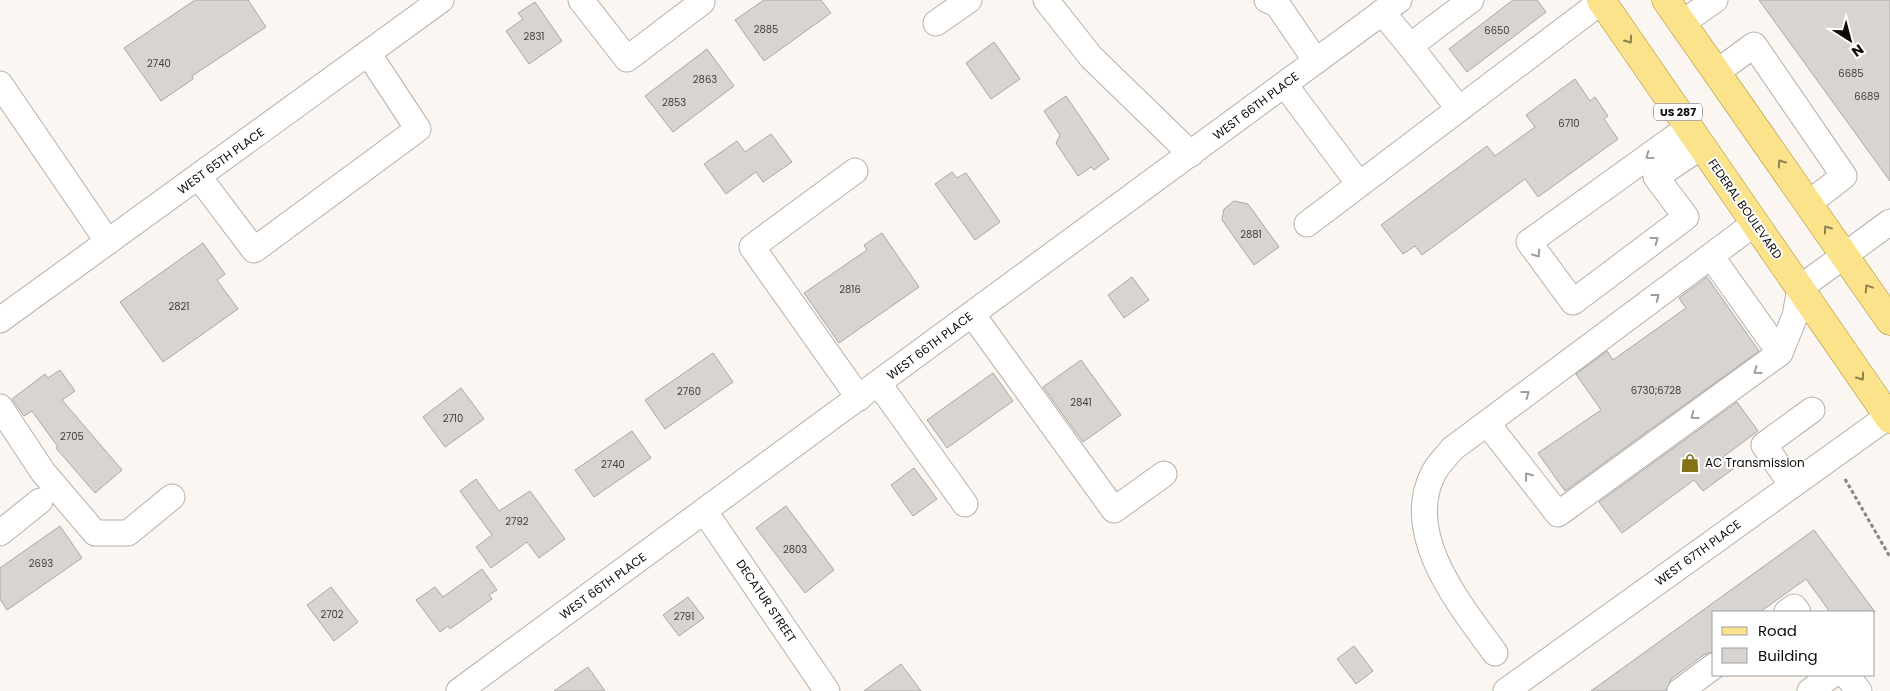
<svg xmlns="http://www.w3.org/2000/svg" width="1890" height="691" font-family="Poppins,sans-serif">
<style>
.building{fill:#d9d4d0;stroke:#aba7a2}
.lines{fill:none;stroke-linecap:round;stroke-linejoin:round}
.minor-casing{stroke:#b5b1ac;stroke-width:27}
.major-casing{stroke:#a58b2c;stroke-width:29}
.path{stroke:#8a8783;stroke-width:3;stroke-dasharray:4 2.5;stroke-linecap:butt}
.minor{stroke:#fff;stroke-width:25}
.major{stroke:#fae38b;stroke-width:28}
.oneway{stroke:#8f8251}
.oneway2{stroke:#9e9e9d}
.labels{text-anchor:middle;stroke-width:4;stroke-linejoin:round;paint-order:stroke}
.number-label{font-size:10px;fill:#403e3c}
.shield{fill:#fff;stroke:#565554;stroke-width:1}
.shield-label{font-size:11px;font-weight:bold;fill:#0d0c0a}
.street-label{font-size:12px;fill:#0d0c0a;stroke:#fff}
.poi-label{font-size:12px;fill:#0d0c0a;stroke:#fff;text-anchor:start}
</style>
<rect width="100%" height="100%" fill="#fbf6f1"/>
<g class="building">
<path d="M195 0H248L266 27 192 76 193 79 161 101 124 48Z"/>
<path d="M764 0H821L831 13 764 61 735 20Z"/>
<path d="M1513 0H1537L1546 12 1467 72 1449 49Z"/>
<path d="M1759 0H1890V181Z"/>
<path d="M535 2 562 41 529 64 506 31 523 19 518 13Z"/>
<path d="M994 42 1020 79 991 99 966 63Z"/>
<path d="M707 49 734 86 673 132 645 96Z"/>
<path d="M1575 79 1590 101 1595 97 1608 116 1604 119 1618 139 1538 197 1525 179 1422 255 1415 246 1403 254 1381 225 1487 146 1495 156 1535 127 1526 115Z"/>
<path d="M1066 96 1109 159 1094 170 1091 167 1078 176 1056 143 1060 135 1044 111Z"/>
<path d="M771 134 792 162 763 182 756 172 726 194 704 164 737 141 745 152Z"/>
<path d="M952 172 957 178 966 173 1000 222 975 240 935 184Z"/>
<path d="M1234 201 1248 204 1279 247 1254 265 1222 220 1224 209Z"/>
<path d="M882 233 919 287 839 343 804 293 867 250 864 245Z"/>
<path d="M203 243 225 274 217 280 238 309 163 362 120 302Z"/>
<path d="M1132 277 1149 300 1124 318 1108 295Z"/>
<path d="M1707 277 1759 351 1565 491 1538 453 1601 410 1576 374 1607 351 1613 360 1686 308 1679 298Z"/>
<path d="M713 353 733 382 665 429 645 400Z"/>
<path d="M1081 360 1121 415 1083 442 1043 387Z"/>
<path d="M60 370 75 391 62 400 122 470 95 493 56 448 58 447 32 411 24 416 12 399 45 374 48 378Z"/>
<path d="M993 373 1013 401 947 448 927 420Z"/>
<path d="M461 388 484 419 445 447 423 417Z"/>
<path d="M1737 402 1758 431 1723 457 1733 469 1703 491 1694 480 1622 533 1599 502Z"/>
<path d="M632 431 651 458 594 497 575 470Z"/>
<path d="M914 468 937 499 913 516 891 485Z"/>
<path d="M476 479 499 511 530 491 565 539 539 558 527 542 491 568 476 547 492 535 460 491Z"/>
<path d="M786 506 834 570 805 593 756 528Z"/>
<path d="M60 526 82 558 7 610 0 599V568Z"/>
<path d="M1814 530 1875 612H1830L1806 579 1760 612H1714V652L1705 654 1671 679 1666 691H1591Z"/>
<path d="M482 569 497 590 489 595 492 599 450 629 448 626 440 632 416 600 435 587 443 597Z"/>
<path d="M331 587 358 622 334 641 307 605Z"/>
<path d="M688 597 704 618 679 636 663 615Z"/>
<path d="M1354 646 1373 671 1356 684 1337 659Z"/>
<path d="M901 664 921 691H864Z"/>
<path d="M588 667 605 691H554Z"/>
</g>
<g class="lines">
<g class="minor-casing">
<g id="minor">
<path d="M581 0 627 59 702 2 700 0"/>
<path d="M1046 0 1091 57 1191 154"/>
<path d="M1267 0 1277 4 1316 61"/>
<path d="M1382 12 1410 46 1471 0"/>
<path d="M936 23 969 0"/>
<path d="M1682 23 1715 0"/>
<path d="M1410 46 1459 109"/>
<path d="M1717 72 1754 45 1844 176 1809 203"/>
<path d="M0 84 108 242"/>
<path d="M1285 85 1359 184"/>
<path d="M1689 127 1529 242 1573 302 1686 217 1656 177 1702 146"/>
<path d="M855 171 752 247 859 398"/>
<path d="M199 177 254 250 418 129 368 53"/>
<path d="M1307 224 1602 1"/>
<path d="M1711 256 1780 353"/>
<path d="M972 314 1114 510 1164 474"/>
<path d="M0 320 441 0"/>
<path d="M879 384 965 504"/>
<path d="M0 407 43 472 95 533H128L172 497"/>
<path d="M1487 423 1558 514 1780 353 1795 316 1800 288 1890 222"/>
<path d="M1792 485 1764 445 1812 410"/>
<path d="M705 512 827 691"/>
<path d="M0 533 40 501"/>
<path d="M1787 612 1794 607 1798 612"/>
<path d="M1495 653C1461 606 1402 536 1433 474 1437 465 1446 457 1452 449L1755 223"/>
<path d="M1846 675 1859 691"/>
<path d="M459 691 1399 0"/>
<path d="M1506 691 1890 415"/>
<path d="M1680 691 1714 666"/>
<path d="M1810 691 1832 675"/>
</g>
</g>
<g class="major-casing">
<g id="major">
<path d="M1601 0 1890 419"/>
<path d="M1666 0 1890 321"/>
</g>
</g>
<path class="path" d="M1845 479 1890 557"/>
<use href="#minor" class="minor"/>
<use href="#major" class="major"/>
</g>
<defs><path id="oneway-chevron" d="M-2-3.5L2.5 0L-2 3.5" fill="none" stroke-width="1.6" stroke-linecap="round" stroke-linejoin="round" transform="scale(1.25)"/></defs>
<g class="oneway">
<use href="#oneway-chevron" transform="translate(1629 40) rotate(55)"/>
<use href="#oneway-chevron" transform="translate(1781 163) rotate(-125)"/>
<use href="#oneway-chevron" transform="translate(1827 229) rotate(-125)"/>
<use href="#oneway-chevron" transform="translate(1868 288) rotate(-124)"/>
<use href="#oneway-chevron" transform="translate(1861 377) rotate(55)"/>
</g>
<g class="oneway2">
<use href="#oneway-chevron" transform="translate(1649 156) rotate(144)"/>
<use href="#oneway-chevron" transform="translate(1655 240) rotate(-37)"/>
<use href="#oneway-chevron" transform="translate(1537 254) rotate(55)"/>
<use href="#oneway-chevron" transform="translate(1656 297) rotate(-37)"/>
<use href="#oneway-chevron" transform="translate(1757 371) rotate(144)"/>
<use href="#oneway-chevron" transform="translate(1526 394) rotate(-37)"/>
<use href="#oneway-chevron" transform="translate(1694 416) rotate(144)"/>
<use href="#oneway-chevron" transform="translate(1528 476) rotate(-128)"/>
</g>
<defs>
<g id="shop-bare" transform="scale(1.5)"><path d="M-5-2.5h2.3a2.7 3.5 0 0 1 5.4 0H5L5.5 6h-11ZM-1.5-2.5h3a1.5 2.3 0 0 0-3 0Z" fill="#847315" stroke="#fff" stroke-width="2.5" paint-order="stroke"/></g>
</defs>
<g fill-rule="evenodd">
<use href="#shop-bare" x="1690" y="463"/>
</g>
<g class="labels">
<g class="number-label">
<text x="766" y="33">2885</text>
<text x="1497" y="34">6650</text>
<text x="534" y="40">2831</text>
<text x="159" y="67">2740</text>
<text x="1851" y="77">6685</text>
<text x="705" y="83">2863</text>
<text x="1867" y="100">6689</text>
<text x="674" y="106">2853</text>
<text x="1569" y="127">6710</text>
<text x="1251" y="238">2881</text>
<text x="850" y="293">2816</text>
<text x="179" y="310">2821</text>
<text x="1656" y="394">6730;6728</text>
<text x="689" y="395">2760</text>
<text x="1081" y="406">2841</text>
<text x="453" y="422">2710</text>
<text x="72" y="440">2705</text>
<text x="613" y="468">2740</text>
<text x="517" y="525">2792</text>
<text x="795" y="553">2803</text>
<text x="41" y="567">2693</text>
<text x="332" y="618">2702</text>
<text x="684" y="620">2791</text>
</g>
<rect class="shield" x="1654" y="103.5" width="48" height="17" rx="4"/>
<g class="shield-label">
<text x="1678" y="116">US 287</text>
</g>
<g class="street-label">
<text transform="translate(1256 106) rotate(-37)" y="4">WEST 66TH PLACE</text>
<text transform="translate(221 161) rotate(-36)" y="4">WEST 65TH PLACE</text>
<text transform="translate(1745 209) rotate(55)" y="4">FEDERAL BOULEVARD</text>
<text transform="translate(930 346) rotate(-37)" y="4">WEST 66TH PLACE</text>
<text transform="translate(1698 553) rotate(-36)" y="4">WEST 67TH PLACE</text>
<text transform="translate(603 586) rotate(-36)" y="4">WEST 66TH PLACE</text>
<text transform="translate(766 601) rotate(56)" y="4">DECATUR STREET</text>
</g>
<g class="poi-label">
<text x="1705" y="467">AC Transmission</text>
</g>
</g>
<rect x="1712" y="611" width="162" height="65" fill="#ffffff" stroke="#9e9e9d"/>
<rect x="1722" y="627" width="25" height="8" fill="#fae38b" stroke="#9e9e9d"/>
<text x="1758" y="636" font-size="15" fill="#0d0c0a">Road</text>
<rect x="1722" y="648" width="25" height="15" fill="#d9d4d0" stroke="#9e9e9d"/>
<text x="1758" y="661" font-size="15" fill="#0d0c0a">Building</text>
<g transform="translate(1850 40) rotate(144)" stroke="#ffffff" stroke-width="4" paint-order="stroke">
<path d="M0-4L9 19L0 12L-9 19Z" fill="#0d0c0a"/>
<text y="-8" font-size="14" font-weight="bold" text-anchor="middle" fill="#0d0c0a">N</text>
</g>
</svg>
